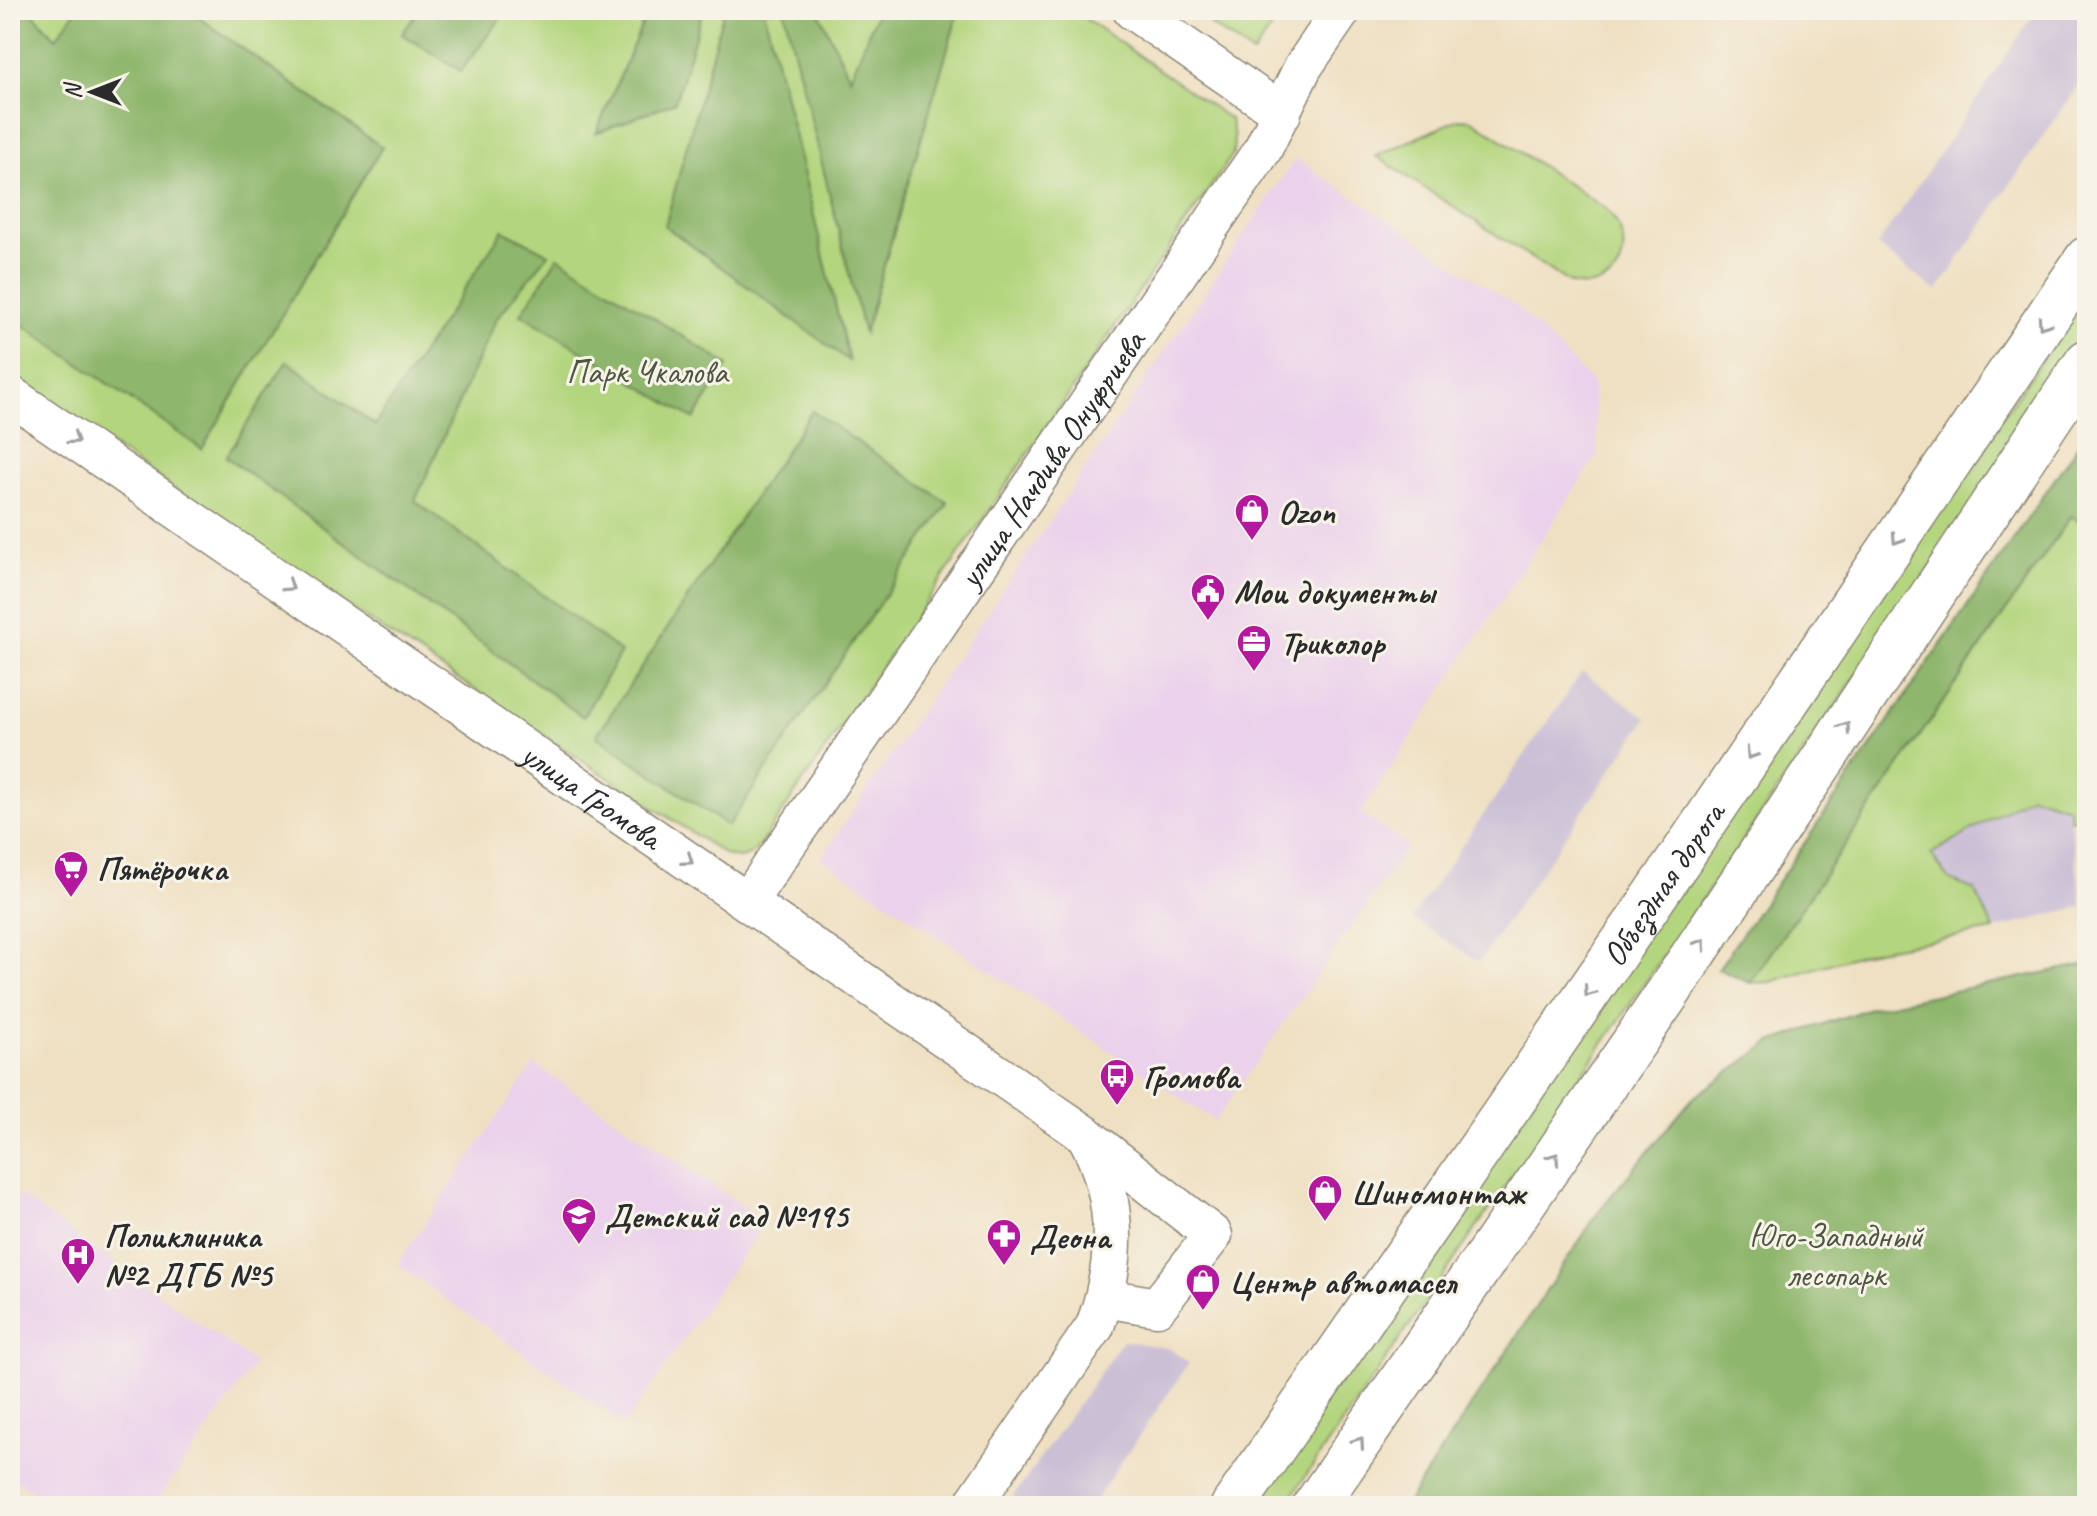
<svg xmlns="http://www.w3.org/2000/svg" width="2097" height="1516" font-family="Caveat,sans-serif">
<style>
.built{fill:#ebd1eb}
.industrial{fill:#cbbfd5}
.green{fill:#b3d57d;stroke:#6f8054;stroke-width:2}
.forest{fill:#8eb66c;stroke:#5c704c;stroke-width:2}
.lines{fill:none;stroke-linecap:round;stroke-linejoin:round}
.minor-casing{stroke:#8d8676;stroke-width:41}
.major-casing{stroke:#8d8676;stroke-width:47}
.minor{stroke:#fff;stroke-width:38}
.major{stroke:#fff;stroke-width:44}
.oneway{stroke:#a0a0a0}
.labels{text-anchor:middle;stroke-width:6;stroke-linejoin:round;paint-order:stroke}
.park-label{font-size:34px;fill:#4d5640;stroke:#f7f3e8}
.street-label{font-size:34px;fill:#2b2b2b;stroke:#f7f3e8}
.poi-label{font-size:34px;font-weight:bold;fill:#2b2b2b;stroke:#f7f3e8;text-anchor:start}
</style>
<rect width="100%" height="100%" fill="#f7f3e8"/>
<filter id="ink" filterUnits="userSpaceOnUse"><feTurbulence type="fractalNoise" baseFrequency=".0125" numOctaves="2"/><feDisplacementMap in="SourceGraphic" scale="16" xChannelSelector="R" yChannelSelector="G"/><feConvolveMatrix kernelMatrix="1 2 1 2 8 2 1 2 1" color-interpolation-filters="sRGB"/></filter>
<filter id="wash" filterUnits="userSpaceOnUse"><feTurbulence type="fractalNoise" baseFrequency=".006" numOctaves="4" result="noise"/><feDisplacementMap in="SourceGraphic" scale="32" xChannelSelector="R" yChannelSelector="G"/><feGaussianBlur stdDeviation="1.8" result="paint"/><feColorMatrix in="noise" values="0 0 0 0 0 0 0 0 0 0 0 0 0 0 0 0 0 1.4 0 .05"/><feComposite in="paint" operator="in"/></filter>
<g filter="url(#wash)">
<rect width="100%" height="100%" fill="#efe0c2"/>
<g class="built">
<path d="M1296 158 1517 307 1593 383 1598 454 1361 813 1408 846 1215 1121 821 858Z"/>
<path d="M534 1064 765 1221 625 1425 397 1264Z"/>
<path d="M19 1195 255 1363 154 1506H53L10 1475V1208Z"/>
</g>
<g class="industrial">
<path d="M2037 10H2087V72L1937 291 1877 246Z"/>
<path d="M1582 672 1647 718 1479 962 1412 918Z"/>
<path d="M2031 795 2068 807 2082 906 1994 930 1975 890 1950 880 1930 855Z"/>
<path d="M1123 1340 1170 1349 1189 1363 1091 1506H1007Z"/>
</g>
<g class="green">
<path d="M10 10H1073L1230 119 1234 136 1233 154 757 849C747 858 739 860 726 855L256 546 10 375Z"/>
<path d="M1220 10H1284L1253 54 1211 25Z"/>
<path d="M1459 119 1472 120 1606 209C1639 243 1624 295 1571 284L1376 156Z"/>
<path d="M2087 294V340L1285 1506H1252Z"/>
<path d="M2071 516 2087 526V818L2070 820 2068 807 2031 795 1931 854 1950 880 1975 890 1994 930 1876 950 1770 982 1750 983Z"/>
</g>
<g class="forest">
<path d="M10 10H30L56 38 76 10H188L382 147 202 449 10 316Z"/>
<path d="M419 10H507L461 71 402 34Z"/>
<path d="M639 10H703L675 102 596 133 646 15Z"/>
<path d="M724 10H764L849 361 665 226Z"/>
<path d="M784 10H818L850 78 878 10H959L864 334Z"/>
<path d="M503 230 549 254 496 319 415 501 621 652 583 717 226 457 287 361 375 425Z"/>
<path d="M558 257 728 365 694 419 521 314Z"/>
<path d="M812 411 948 503 728 826 596 736Z"/>
<path d="M2087 432V526L2071 516 1750 983 1718 969Z"/>
<path d="M2087 964V1506H1405L1601 1208 1692 1099 1771 1042 1870 1008Z"/>
</g>
</g>
<g filter="url(#ink)">
<g class="lines">
<g class="minor-casing">
<g id="minor">
<path d="M1132 10 1282 113"/>
<path id="s1" d="M10 395 1086 1135C1119 1197 1119 1261 1095 1326L972 1506"/>
<path id="s2" d="M748 901 1263 149 1303 67 1342 10"/>
<path d="M1089 1138 1213 1235 1157 1307 1105 1298"/>
</g>
</g>
<g class="major-casing">
<g id="major">
<path id="s3" d="M1233 1506 1641 916 2087 259"/>
<path d="M1315 1506 1666 996 2087 362"/>
</g>
</g>
<use href="#minor" class="minor"/>
<use href="#major" class="major"/>
</g>
<defs><path id="oneway-chevron" d="M-2-3.5L2.5 0L-2 3.5" fill="none" stroke-width="1.6" stroke-linecap="round" stroke-linejoin="round" transform="scale(2)"/></defs>
<g class="oneway">
<use href="#oneway-chevron" transform="translate(2043 324) rotate(124)"/>
<use href="#oneway-chevron" transform="translate(74 439) rotate(34)"/>
<use href="#oneway-chevron" transform="translate(1897 539) rotate(124)"/>
<use href="#oneway-chevron" transform="translate(289 586) rotate(34)"/>
<use href="#oneway-chevron" transform="translate(1845 727) rotate(-56)"/>
<use href="#oneway-chevron" transform="translate(1751 754) rotate(124)"/>
<use href="#oneway-chevron" transform="translate(688 860) rotate(35)"/>
<use href="#oneway-chevron" transform="translate(1701 944) rotate(-56)"/>
<use href="#oneway-chevron" transform="translate(1589 992) rotate(125)"/>
<use href="#oneway-chevron" transform="translate(1554 1158) rotate(-55)"/>
<use href="#oneway-chevron" transform="translate(1359 1442) rotate(-55)"/>
</g>
</g>
<defs>
<g id="shop-pin" transform="scale(1.8)"><path d="M0 17L-7.5 6A9.5 9.5 0 1 1 7.5 6Z" fill="#b5179e" stroke="#f7f3e8"/><path d="M-5-2.5h2.3a2.7 3.5 0 0 1 5.4 0H5L5.5 6h-11ZM-1.5-2.5h3a1.5 2.3 0 0 0-3 0Z" fill="#fff"/></g>
<g id="civic-pin" transform="scale(1.8)"><path d="M0 17L-7.5 6A9.5 9.5 0 1 1 7.5 6Z" fill="#b5179e" stroke="#f7f3e8"/><path d="M-.6-6.5H3V-4.5H.6V-3L4-1V1h2V6H-6V1h2V-1L-.6-3ZM-1.2 2.5V6h2.4V2.5Z" fill="#fff"/></g>
<g id="office-pin" transform="scale(1.8)"><path d="M0 17L-7.5 6A9.5 9.5 0 1 1 7.5 6Z" fill="#b5179e" stroke="#f7f3e8"/><path d="M-6-3h4V-5.5h4V-3h4V5H-6ZM-1-4.5V-3h2v-1.5ZM-6 0V1H6V0Z" fill="#fff"/></g>
<g id="supermarket-pin" transform="scale(1.8)"><path d="M0 17L-7.5 6A9.5 9.5 0 1 1 7.5 6Z" fill="#b5179e" stroke="#f7f3e8"/><path d="M-6-5.5h2.5l.6 2H6L4.5 2H-2.5L-4.4-4H-6ZM-1.5 3.2a1.3 1.3 0 1 0 .1 0ZM3 3.2a1.3 1.3 0 1 0 .1 0Z" fill="#fff"/></g>
<g id="bus-pin" transform="scale(1.8)"><path d="M0 17L-7.5 6A9.5 9.5 0 1 1 7.5 6Z" fill="#b5179e" stroke="#f7f3e8"/><path d="M-5-6H5V4H4V6H2V4H-2V6H-4V4H-5ZM-3.5-4V0h7V-4ZM-3.5 1.2v1.5H-2V1.2ZM2 1.2v1.5H3.5V1.2Z" fill="#fff"/></g>
<g id="school-pin" transform="scale(1.8)"><path d="M0 17L-7.5 6A9.5 9.5 0 1 1 7.5 6Z" fill="#b5179e" stroke="#f7f3e8"/><path d="M0-5L7-2L0 1L-7-2ZM-4 1L0 2.5L4 1V4Q0 6-4 4Z" fill="#fff"/></g>
<g id="pharmacy-pin" transform="scale(1.8)"><path d="M0 17L-7.5 6A9.5 9.5 0 1 1 7.5 6Z" fill="#b5179e" stroke="#f7f3e8"/><path d="M-2-6h4v4h4v4h-4v4h-4v-4h-4v-4h4Z" fill="#fff"/></g>
<g id="hospital-pin" transform="scale(1.8)"><path d="M0 17L-7.5 6A9.5 9.5 0 1 1 7.5 6Z" fill="#b5179e" stroke="#f7f3e8"/><path d="M-5-5h3v3.5h4V-5h3V5h-3V1.5h-4V5h-3Z" fill="#fff"/></g>
</defs>
<g fill-rule="evenodd">
<use href="#shop-pin" x="1252" y="511"/>
<use href="#civic-pin" x="1208" y="591"/>
<use href="#office-pin" x="1254" y="642"/>
<use href="#supermarket-pin" x="71" y="868"/>
<use href="#bus-pin" x="1117" y="1076"/>
<use href="#shop-pin" x="1325" y="1192"/>
<use href="#school-pin" x="579" y="1215"/>
<use href="#pharmacy-pin" x="1004" y="1236"/>
<use href="#hospital-pin" x="78" y="1255"/>
<use href="#shop-pin" x="1203" y="1281"/>
</g>
<g class="labels">
<g class="park-label">
<text x="647" y="383">Парк Чкалова</text>
<text x="1836" y="1247">Юго-Западный<tspan x="1836" dy="39">лесопарк</tspan></text>
</g>
<g class="street-label">
<text dy="12" stroke="none"><textPath href="#s2" startOffset="536">улица Начдива Онуфриева</textPath></text>
<text dy="12" stroke="none"><textPath href="#s1" startOffset="706">улица Громова</textPath></text>
<text dy="12" stroke="none"><textPath href="#s3" startOffset="756">Объездная дорога</textPath></text>
</g>
<g class="poi-label">
<text x="1278" y="523">Ozon</text>
<text x="1234" y="603">Мои документы</text>
<text x="1280" y="654">Триколор</text>
<text x="97" y="880">Пятёрочка</text>
<text x="1143" y="1088">Громова</text>
<text x="1351" y="1204">Шиномонтаж</text>
<text x="605" y="1227">Детский сад №195</text>
<text x="104" y="1247">Поликлиника<tspan x="104" dy="39">№2 ДГБ №5</tspan></text>
<text x="1030" y="1248">Деона</text>
<text x="1229" y="1293">Центр автомасел</text>
</g>
</g>
<rect width="2097" height="1516" fill="none" stroke="#f7f3e8" stroke-width="40"/>
<g transform="translate(92 92) rotate(270)" stroke="#f7f3e8" stroke-width="6" paint-order="stroke">
<path d="M0-6L14 30L0 20L-14 30Z" fill="#2b2b2b"/>
<text y="-12" font-size="22" font-weight="bold" text-anchor="middle" fill="#2b2b2b">N</text>
</g>
</svg>
